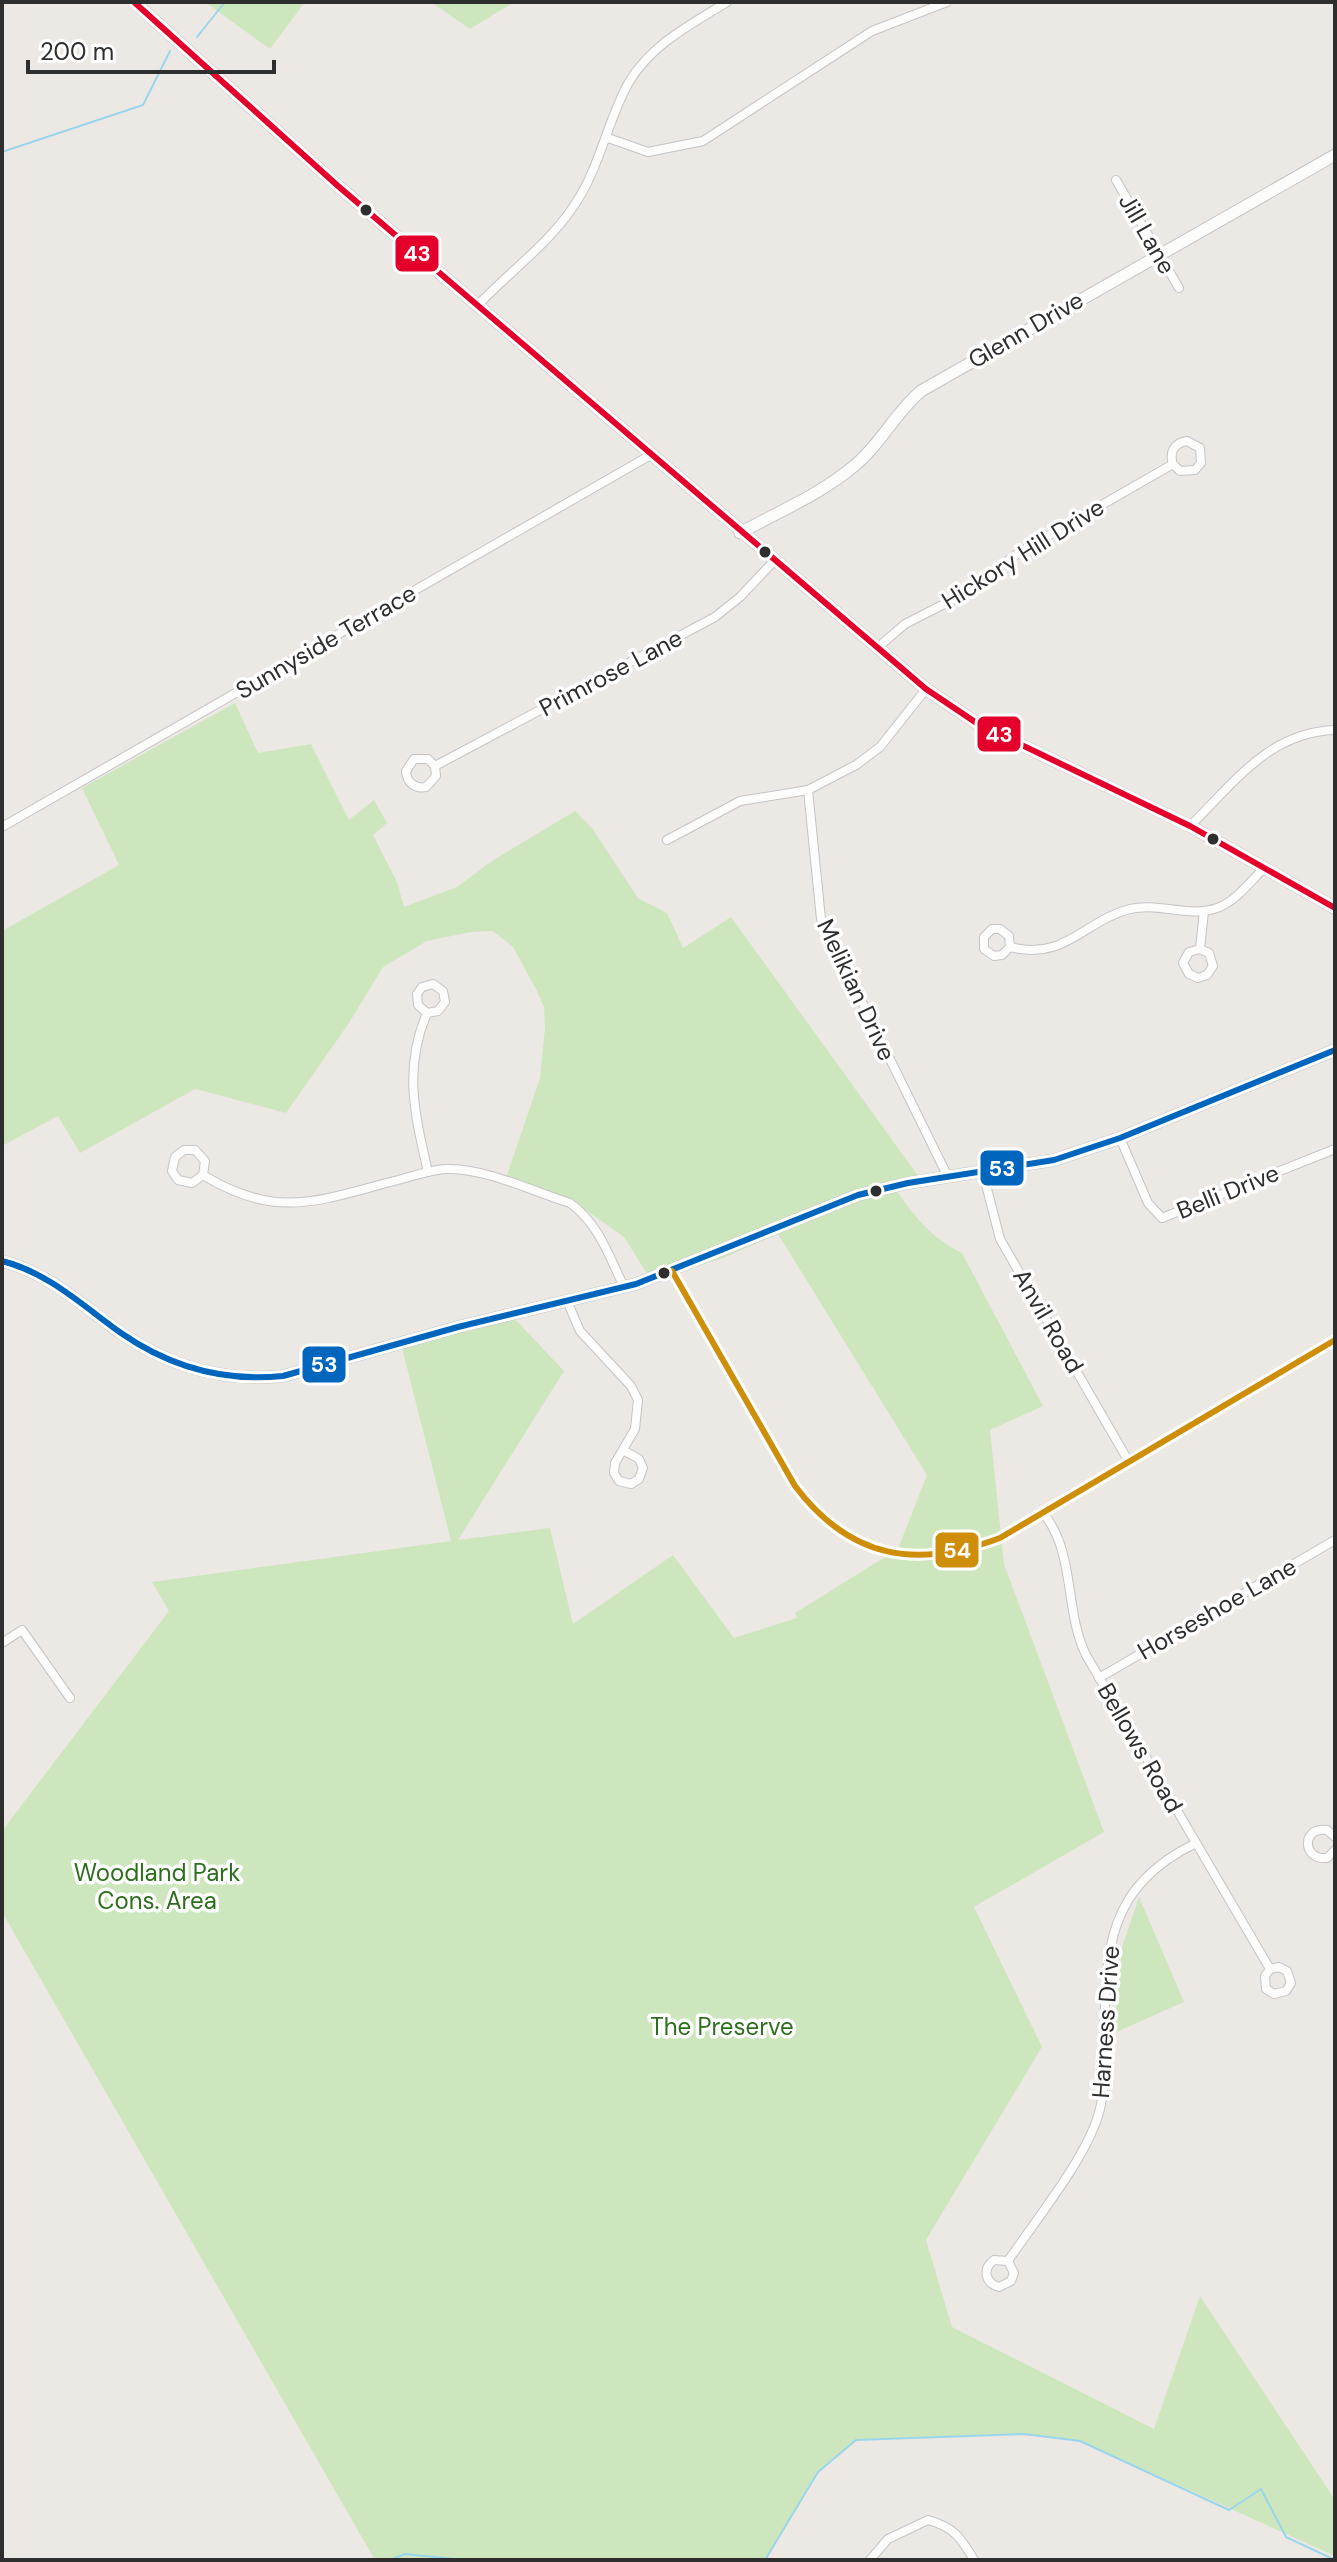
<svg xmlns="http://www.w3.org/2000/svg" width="1337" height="2562" font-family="'DM Sans',sans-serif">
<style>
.green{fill:#cee6be}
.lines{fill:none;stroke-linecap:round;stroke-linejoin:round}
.stream{stroke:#99d6ec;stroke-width:2}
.street-casing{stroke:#c5c4c5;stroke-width:10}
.secondary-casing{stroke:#c5c4c5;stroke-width:13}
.street{stroke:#fcfcfb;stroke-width:8}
.secondary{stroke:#fcfcfb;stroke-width:11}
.bus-1-casing{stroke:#fff;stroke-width:12}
.bus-2-casing{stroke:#fff;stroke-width:12}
.bus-3-casing{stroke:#fff;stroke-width:12}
.bus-1{stroke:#e4002b;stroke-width:6}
.bus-2{stroke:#0065bd;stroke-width:6}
.bus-3{stroke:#cf8e09;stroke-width:6}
.bus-dot{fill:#2e2e2e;stroke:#fff;stroke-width:3}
.labels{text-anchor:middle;stroke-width:7;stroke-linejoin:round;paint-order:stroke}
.street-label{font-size:24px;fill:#2e2e2e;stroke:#fff}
.park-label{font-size:24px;fill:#2c6e1b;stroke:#fff}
.line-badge{stroke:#fff;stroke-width:3}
.badge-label{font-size:22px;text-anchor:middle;font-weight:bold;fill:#fff}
</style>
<rect width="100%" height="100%" fill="#ece8e4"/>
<g class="green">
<path d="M205 2H305L270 49Z"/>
<path d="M431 2H514L470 29Z"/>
<path d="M235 703 258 753 311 744 349 820 374 800 387 823 373 835 397 882 404 907 457 887 492 861 575 811 592 828 638 898 667 913 683 948 731 917 919 1177 894 1187C914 1216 930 1237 962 1253L1043 1406 990 1430 1004 1564 1104 1832 974 1907 1042 2047 926 2240 952 2327 1154 2429 1200 2296 1335 2500V2556L1080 2441 1024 2434 856 2440 818 2472 765 2560H375L2 1912V1831L169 1611 152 1582 451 1541 400 1340 512 1316 564 1371 458 1540 550 1528 573 1624 673 1555 734 1638 797 1618 795 1613 898 1549 927 1475 778 1234 723 1258 651 1280 624 1237 583 1208 505 1181 540 1078 545 1028 544 1007 536 989 513 947 493 931 471 932 427 941 383 967 349 1023 286 1113 195 1089 80 1153 58 1116 2 1146V931L119 865 82 788Z"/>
<path d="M1139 1897 1184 2002 1114 2033 1122 1947Z"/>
</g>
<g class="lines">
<g class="stream">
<path d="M197 37 225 2"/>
<path d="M2 152 143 105 170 51"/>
<path d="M390 2560 405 2554 464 2560"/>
<path d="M765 2560 818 2472 856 2440 1024 2434 1080 2441 1229 2510 1261 2489 1286 2537 1335 2560"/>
</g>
<g class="street-casing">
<g id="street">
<path d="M608 138 648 152 703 141 872 31 947 2"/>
<path d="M1116 180 1179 288"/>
<path d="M477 306C507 274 546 246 571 210 600 170 606 123 629 82 652 44 690 25 727 2"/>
<path d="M877 648 905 624 952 600 1020 552 1173 464C1169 452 1174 443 1187 441L1200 448 1201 463 1195 470 1180 471 1173 464"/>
<path d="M435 766 436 776 426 787C415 789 407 783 406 771L414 759H428L435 766 715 617 740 597 774 561"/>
<path d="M808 790 821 919 948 1177"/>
<path d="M1190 826C1234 783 1269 732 1335 730"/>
<path d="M2 827 649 456"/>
<path d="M667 840 740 801 808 790 856 765 880 747 926 689"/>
<path d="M1010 947 1002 955 994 956 984 949V937L992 929H1000L1009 936 1010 947C1066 961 1083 921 1130 909 1158 902 1189 918 1217 908 1236 901 1250 882 1264 868"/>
<path d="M1200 949 1189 952 1183 963 1189 974 1198 978 1207 975 1213 966 1209 953 1200 949 1204 911"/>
<path d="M427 1013 438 1011 445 1002 443 991 433 984 422 987 417 994 418 1005 427 1013C403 1069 415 1115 428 1172"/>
<path d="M1120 1138 1148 1203 1162 1218 1335 1149"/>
<path d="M983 1173 1000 1239 1129 1462"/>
<path d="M203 1175 192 1183 178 1180 172 1171 175 1157 184 1150H195L205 1161 203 1175C278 1221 320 1200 398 1180 413 1176 430 1170 446 1169 482 1167 535 1192 570 1203 599 1224 609 1256 624 1287"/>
<path d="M672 1271 795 1486C851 1560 917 1569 1000 1538L1335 1340"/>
<path d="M567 1301 580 1331 631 1386 638 1400 635 1429 615 1463 614 1473 619 1481 631 1484 639 1479 643 1468 639 1459 623 1450"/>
<path d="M1044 1514C1076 1555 1064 1610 1086 1655L1270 1969 1265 1976 1266 1989 1274 1994 1286 1991 1291 1983 1287 1971 1279 1967 1270 1969"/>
<path d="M2 1643 22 1630 70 1698"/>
<path d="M1099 1678 1335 1540"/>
<path d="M1335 1837 1327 1830C1302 1826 1301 1860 1327 1858L1335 1850"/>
<path d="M1008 2261 1014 2273 1011 2281 999 2287C985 2283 982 2269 994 2260L1008 2261C1035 2221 1084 2161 1098 2116 1105 2095 1103 2071 1104 2049 1106 1956 1102 1889 1196 1843"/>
<path d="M870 2560 888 2539 928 2520C954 2527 961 2538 974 2560"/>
</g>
</g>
<g class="secondary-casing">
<g id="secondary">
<path d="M134 2 338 186 926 689 978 724 1190 826 1335 908"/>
<path d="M740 533C778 512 821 494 854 466 880 445 895 413 921 391L1335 155"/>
<path d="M2 1261C49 1273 83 1306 121 1333 170 1367 225 1382 283 1376L458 1327 636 1284 858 1195 908 1183 1054 1160 1120 1138 1335 1050"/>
</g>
</g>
<use href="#street" class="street"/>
<use href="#secondary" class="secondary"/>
<g class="bus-1-casing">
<path id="bus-1" d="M134 2 338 186 926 689 978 724 1190 826 1335 908"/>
</g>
<g class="bus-2-casing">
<path id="bus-2" d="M2 1261C49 1273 83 1306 121 1333 170 1367 225 1382 283 1376L458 1327 636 1284 858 1195 908 1183 1054 1160 1120 1138 1335 1050"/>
</g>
<g class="bus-3-casing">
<path id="bus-3" d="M672 1271 795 1486C851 1560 917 1569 1000 1538L1335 1340"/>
</g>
<use href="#bus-1" class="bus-1"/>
<use href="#bus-2" class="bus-2"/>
<use href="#bus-3" class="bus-3"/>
</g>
<g class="bus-dot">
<circle cx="366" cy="210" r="7"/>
<circle cx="765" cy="552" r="7"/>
<circle cx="1213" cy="839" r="7"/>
<circle cx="876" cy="1191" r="7"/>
<circle cx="664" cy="1273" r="7"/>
</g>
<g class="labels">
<g class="street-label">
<text transform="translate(1147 234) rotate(60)" y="8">Jill Lane</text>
<text transform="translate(1026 330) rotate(-30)" y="8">Glenn Drive</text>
<text transform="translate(1023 554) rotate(-32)" y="8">Hickory Hill Drive</text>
<text transform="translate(326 642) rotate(-30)" y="8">Sunnyside Terrace</text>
<text transform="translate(611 673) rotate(-28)" y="8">Primrose Lane</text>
<text transform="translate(856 990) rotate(65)" y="8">Melikian Drive</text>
<text transform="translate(1228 1192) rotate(-22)" y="8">Belli Drive</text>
<text transform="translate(1048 1321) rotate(60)" y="8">Anvil Road</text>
<text transform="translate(1217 1609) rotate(-30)" y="8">Horseshoe Lane</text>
<text transform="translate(1140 1748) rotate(60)" y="8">Bellows Road</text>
<text transform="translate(1106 2022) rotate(-86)" y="8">Harness Drive</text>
</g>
<g class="park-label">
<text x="157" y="1881">Woodland Park<tspan x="157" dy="28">Cons. Area</tspan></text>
<text x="722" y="2035">The Preserve</text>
</g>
</g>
<g class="line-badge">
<rect x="394" y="234" width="46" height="39" rx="8" fill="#e4002b"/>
<rect x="976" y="715" width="46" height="38" rx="8" fill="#e4002b"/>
<rect x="979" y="1149" width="46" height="38" rx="8" fill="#0065bd"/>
<rect x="301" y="1345" width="46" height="39" rx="8" fill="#0065bd"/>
<rect x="934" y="1531" width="46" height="38" rx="8" fill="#cf8e09"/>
</g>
<g class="badge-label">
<text x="417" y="261">43</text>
<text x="999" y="742">43</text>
<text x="1002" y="1176">53</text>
<text x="324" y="1372">53</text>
<text x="957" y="1558">54</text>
</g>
<rect width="1337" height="2562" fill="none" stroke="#2e2e2e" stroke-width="8"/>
<path d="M28 60v12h246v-12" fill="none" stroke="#2e2e2e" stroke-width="4"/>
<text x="40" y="60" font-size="24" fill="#2e2e2e" stroke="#ffffff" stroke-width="6" paint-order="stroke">200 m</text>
</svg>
